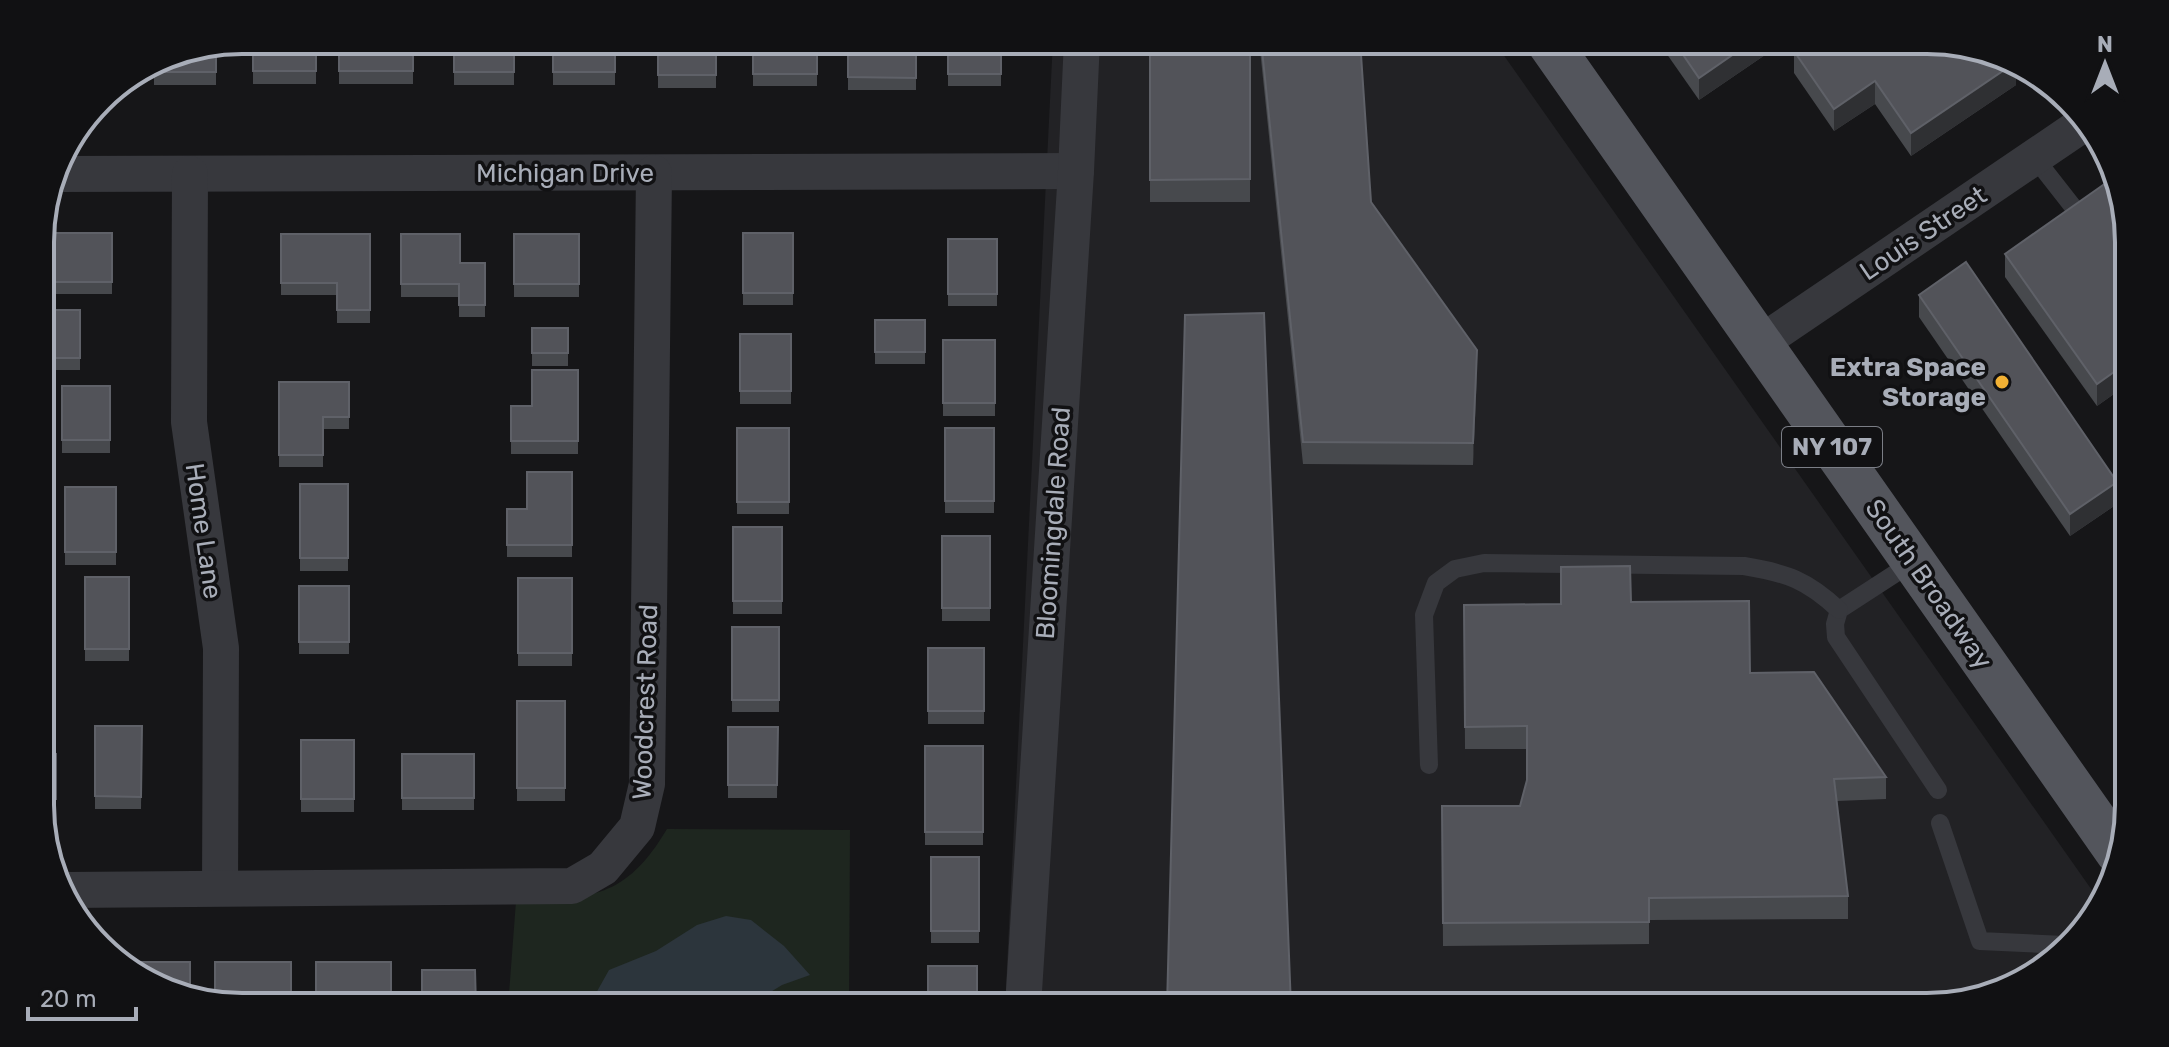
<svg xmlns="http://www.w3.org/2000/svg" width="2169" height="1047" font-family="Rubik,sans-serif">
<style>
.built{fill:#222225}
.green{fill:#1e261f}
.water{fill:#2c353c}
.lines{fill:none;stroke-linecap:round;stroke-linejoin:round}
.service{stroke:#37383d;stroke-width:18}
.minor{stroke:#37383d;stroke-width:36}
.primary{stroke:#53555c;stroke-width:44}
.wall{fill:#47494d}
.shaded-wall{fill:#2f3033}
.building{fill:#525359;stroke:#5f6168;stroke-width:2}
.poi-dot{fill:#f2b134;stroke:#111113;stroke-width:3}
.labels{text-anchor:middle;stroke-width:7;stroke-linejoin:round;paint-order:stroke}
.shield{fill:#111113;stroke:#7b7e86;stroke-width:2}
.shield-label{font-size:24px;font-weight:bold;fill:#a8adb8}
.street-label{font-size:26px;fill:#a8adb8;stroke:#111113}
.poi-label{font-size:26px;font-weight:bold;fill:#a8adb8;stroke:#111113;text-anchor:end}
.rim{fill:none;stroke:#a8adb8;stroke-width:4}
</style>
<rect width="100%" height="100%" fill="#161618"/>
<path class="built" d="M1053 40H1493L2101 903 2040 973 1940 1007H1005Z"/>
<path class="green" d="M667 829 850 830 849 1007H508L516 901C592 898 625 899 667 829Z"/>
<path class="water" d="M726 916 751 920 784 946 810 975 782 985 746 1007H603L595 995 609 970 656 951 697 925Z"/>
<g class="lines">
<g class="service">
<path d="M2034 157 2081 217"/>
<path d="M1913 562 1839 610 1835 624 1836 637 1938 790"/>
<path d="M1429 765 1424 615 1436 583 1455 569 1484 563 1744 566C1787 573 1807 580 1839 610"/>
<path d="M1940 823 1980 941 2064 945"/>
</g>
<g class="minor">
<path d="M55 174 1076 171"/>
<path d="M190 174 189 422 221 648 220 888"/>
<path d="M1759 344 2086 122"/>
<path d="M66 890 572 886 603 868 637 827 647 784 654 173"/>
<path d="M1023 1007 1076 171 1082 40"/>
</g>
<path class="primary" d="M1547 40 2118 853"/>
</g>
<g class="wall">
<rect x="253" y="40" width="63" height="44"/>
<rect x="339" y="40" width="74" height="44"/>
<rect x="454" y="40" width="60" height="45"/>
<rect x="553" y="40" width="62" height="45"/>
<rect x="658" y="40" width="58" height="48"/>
<rect x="753" y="40" width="64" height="46"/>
<rect x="848" y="40" width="68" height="50"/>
<rect x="948" y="40" width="53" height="46"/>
<rect x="1150" y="40" width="100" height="162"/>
<path d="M1259 40H1360L1371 202 1477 372 1473 465 1303 464Z"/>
<path d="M1657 40H1787L1699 100Z"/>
<path d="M216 45V85H154V62Z"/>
<path d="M1794 51 2016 85 1911 156 1875 104 1834 131 1794 73Z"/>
<path d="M2127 216 2128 384 2097 406 2005 277V254Z"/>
<path d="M40 233H112V294H41Z"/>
<rect x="743" y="233" width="50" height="72"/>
<path d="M281 234H370V323H337V295H281Z"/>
<path d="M401 234 460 263H485V317H459V297H401Z"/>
<rect x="514" y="234" width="65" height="63"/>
<rect x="948" y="239" width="49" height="67"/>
<path d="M1919 295 2117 504 2070 536 1919 317Z"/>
<rect x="41" y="310" width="39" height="60"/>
<rect x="875" y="320" width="50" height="44"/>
<rect x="532" y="328" width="36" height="38"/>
<rect x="740" y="334" width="51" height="70"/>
<rect x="943" y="340" width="52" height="76"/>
<path d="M578 370V454H511V406H532Z"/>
<path d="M279 382H349V429H323V467H279Z"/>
<rect x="62" y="386" width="48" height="67"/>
<rect x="737" y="428" width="52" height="86"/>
<rect x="945" y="428" width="49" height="85"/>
<path d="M572 472V557H507V509H527Z"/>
<rect x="300" y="484" width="48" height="87"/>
<rect x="65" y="487" width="51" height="78"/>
<rect x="733" y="527" width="49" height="87"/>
<rect x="942" y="536" width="48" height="85"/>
<rect x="85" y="577" width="44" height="84"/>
<rect x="518" y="578" width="54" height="88"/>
<rect x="299" y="586" width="50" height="68"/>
<path d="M1631 602 1750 673 1886 777V799L1837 801 1848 896V919L1649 920V944L1443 946 1442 806H1520L1527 780V749H1465L1464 605 1561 604Z"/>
<rect x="732" y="627" width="47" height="85"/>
<rect x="928" y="648" width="56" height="76"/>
<rect x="517" y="701" width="48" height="100"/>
<path d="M95 726H142L141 809H95Z"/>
<path d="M728 727H778L777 798H728Z"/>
<rect x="301" y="740" width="53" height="72"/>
<rect x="925" y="746" width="58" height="99"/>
<rect x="42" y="754" width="14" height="58"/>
<rect x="402" y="754" width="72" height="56"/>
<rect x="931" y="857" width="48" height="86"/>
<rect x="316" y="962" width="75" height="45"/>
</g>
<g class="shaded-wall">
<path d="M1754 40H1787L1699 100V78Z"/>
<path d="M2016 62V85L1911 156V133Z"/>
<path d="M1875 81V104L1834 131V109Z"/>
<path d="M1477 350V372L1473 465V443Z"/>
<path d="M2128 362V384L2097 406V384Z"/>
<path d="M2117 482V504L2070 536V514Z"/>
</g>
<g class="building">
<rect x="253" y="40" width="63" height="31"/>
<rect x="339" y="40" width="74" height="31"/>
<rect x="454" y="40" width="60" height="32"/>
<rect x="553" y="40" width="62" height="32"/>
<rect x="658" y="40" width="58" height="35"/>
<rect x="753" y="40" width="64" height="34"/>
<path d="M848 40H916V78L848 77Z"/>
<rect x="948" y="40" width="53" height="34"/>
<path d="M1150 40H1250V179L1150 180Z"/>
<path d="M1261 40H1360L1371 202 1477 350 1473 443 1303 442Z"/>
<path d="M1673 40H1754L1699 78Z"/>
<path d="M1810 40H1927L2014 60 2016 62 1911 133 1875 81 1834 109 1794 51Z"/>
<path d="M216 45V72H154V62L165 55Z"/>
<path d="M2113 178 2127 216 2128 362 2097 384 2005 254Z"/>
<path d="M40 233H112V282H41Z"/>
<rect x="743" y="233" width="50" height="60"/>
<path d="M281 234H370V310H337V283H281Z"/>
<path d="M401 234H460V263H485V305H459V284H401Z"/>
<rect x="514" y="234" width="65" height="50"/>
<rect x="948" y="239" width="49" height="55"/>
<path d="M1966 262 2117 482 2070 514 1919 295Z"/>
<rect x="41" y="310" width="39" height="48"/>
<path d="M1264 313 1291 1007H1167L1185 315Z"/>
<rect x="875" y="320" width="50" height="32"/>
<rect x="532" y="328" width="36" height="25"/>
<rect x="740" y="334" width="51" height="57"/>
<rect x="943" y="340" width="52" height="63"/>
<path d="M532 370H578V441H511V406H532Z"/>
<path d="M279 382H349V417H323V455H279Z"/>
<rect x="62" y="386" width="48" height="54"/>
<rect x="737" y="428" width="52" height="74"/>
<rect x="945" y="428" width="49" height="73"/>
<path d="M527 472H572V545H507V509H527Z"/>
<rect x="300" y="484" width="48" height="74"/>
<rect x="65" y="487" width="51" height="65"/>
<rect x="733" y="527" width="49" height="74"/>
<rect x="942" y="536" width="48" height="72"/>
<path d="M1630 566 1631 602 1749 601 1750 673 1814 672 1886 777 1834 779 1848 896 1649 898V922L1443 923 1442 806H1520L1527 780V726L1465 727 1464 605 1561 604V567Z"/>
<rect x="85" y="577" width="44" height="72"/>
<rect x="518" y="578" width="54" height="75"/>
<rect x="299" y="586" width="50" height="56"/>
<rect x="732" y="627" width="47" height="73"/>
<rect x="928" y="648" width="56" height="63"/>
<rect x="517" y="701" width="48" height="87"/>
<path d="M95 726H142L141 797 95 796Z"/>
<path d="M728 727H778L777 785H728Z"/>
<rect x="301" y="740" width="53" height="59"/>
<rect x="925" y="746" width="58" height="86"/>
<rect x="42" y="754" width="14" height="45"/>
<rect x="402" y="754" width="72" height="44"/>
<rect x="931" y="857" width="48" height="74"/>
<path d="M123 962H190V995L153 986Z"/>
<path d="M215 962H291V1007H242L215 1001Z"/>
<rect x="316" y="962" width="75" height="44"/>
<rect x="928" y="966" width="49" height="41"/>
<path d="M422 970H475L476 1007H422Z"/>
</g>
<circle class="poi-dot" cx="2002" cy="382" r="8"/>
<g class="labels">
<rect class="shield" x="1782" y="427" width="100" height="40" rx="6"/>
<g class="shield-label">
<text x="1832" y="455">NY 107</text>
</g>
<g class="street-label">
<text x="565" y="182">Michigan Drive</text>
<text transform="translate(1923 233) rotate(-34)" y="9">Louis Street</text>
<text transform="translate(1053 523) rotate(-86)" y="9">Bloomingdale Road</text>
<text transform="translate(204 531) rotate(82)" y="9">Home Lane</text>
<text transform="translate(1929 584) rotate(55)" y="9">South Broadway</text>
<text transform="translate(645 702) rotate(-88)" y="9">Woodcrest Road</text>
</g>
<g class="poi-label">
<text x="1986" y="376">Extra Space<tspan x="1986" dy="30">Storage</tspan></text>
</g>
</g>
<path d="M0 0H2169V1047H0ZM242 54H1927A188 188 0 0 1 2115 242V805A188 188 0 0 1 1927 993H242A188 188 0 0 1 54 805V242A188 188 0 0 1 242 54Z" fill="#111113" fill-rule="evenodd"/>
<path class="rim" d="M242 54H1927A188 188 0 0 1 2115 242V805A188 188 0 0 1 1927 993H242A188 188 0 0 1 54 805V242A188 188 0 0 1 242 54Z"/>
<g transform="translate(2105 64)" stroke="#111113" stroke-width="6" paint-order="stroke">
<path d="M0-6L14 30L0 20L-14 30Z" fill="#a8adb8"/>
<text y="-12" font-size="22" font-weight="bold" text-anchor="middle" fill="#a8adb8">N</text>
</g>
<path d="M28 1007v12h108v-12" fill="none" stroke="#a8adb8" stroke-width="4"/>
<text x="40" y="1007" font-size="24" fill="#a8adb8" stroke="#111113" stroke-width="6" paint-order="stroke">20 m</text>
</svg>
